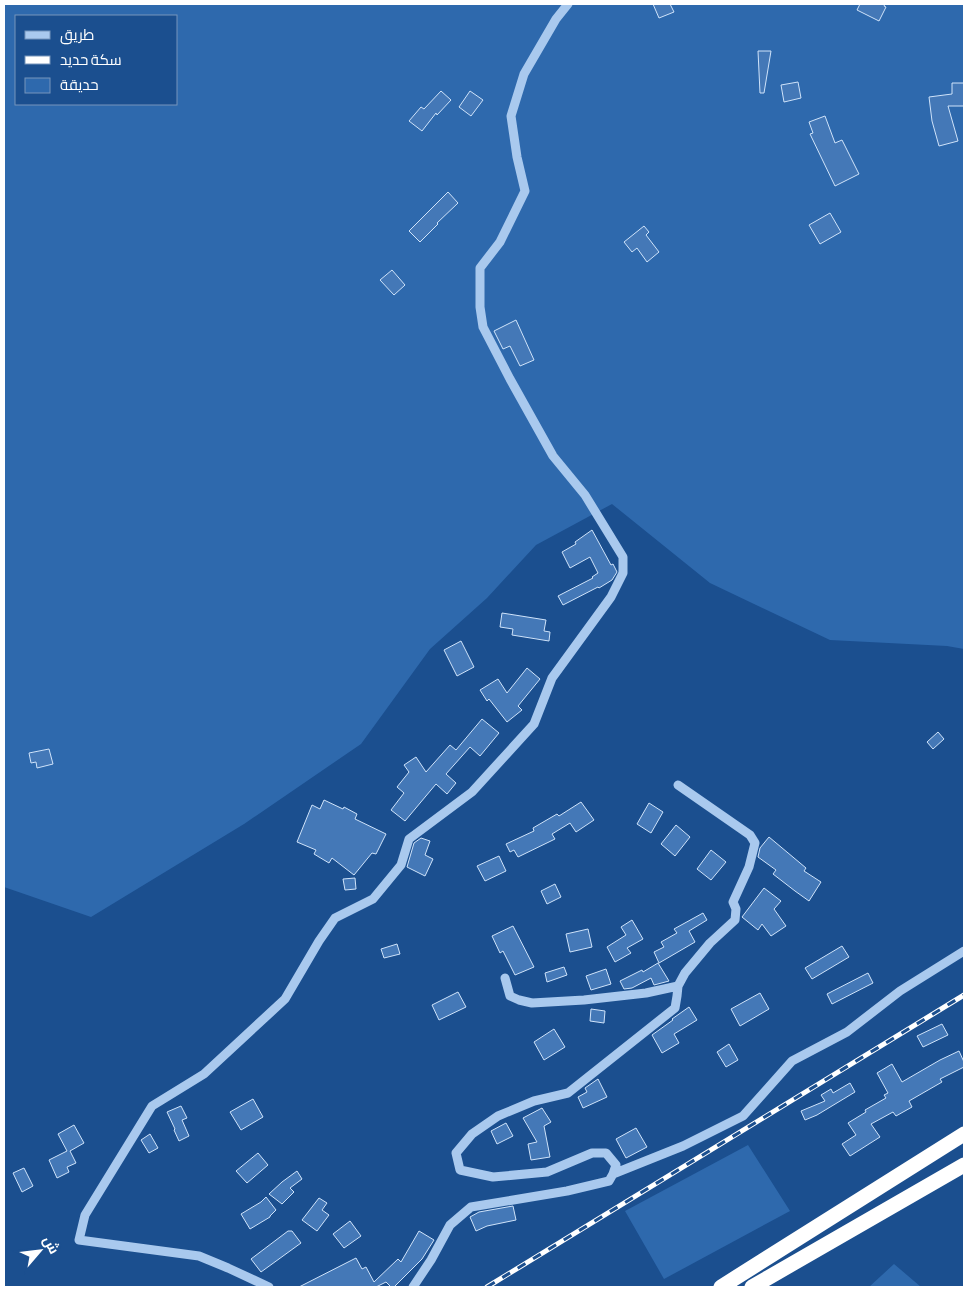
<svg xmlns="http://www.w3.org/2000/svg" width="968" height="1291" viewBox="0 0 968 1291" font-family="'Sofia Sans Condensed',Cairo,sans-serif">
	<rect width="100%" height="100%" fill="#1b4f8f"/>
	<path fill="#2e69ad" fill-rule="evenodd" d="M 4,4 L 964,4 L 964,649 L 947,646 L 830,640 L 710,583 L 612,504 L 536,545 L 487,598 L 430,649 L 361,744 L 244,824 L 91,917 L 4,887 ZM 16,16 L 176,16 L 176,104 L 16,104 Z
		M 748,1145 L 790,1211 L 664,1279 L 625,1211 Z
		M 894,1264 L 921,1287 L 869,1287 Z"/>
	<path fill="#4478b7" stroke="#cfe3fa" d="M 653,4 L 670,4 L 674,12 L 659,18 Z
		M 860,4 L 885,4 L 884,6 L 886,7 L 879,21 L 857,10 Z
		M 758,51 L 771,51 L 764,93 L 760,93 Z
		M 798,82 L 801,98 L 784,102 L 781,85 Z
		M 952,83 L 964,83 L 964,106 L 948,106 L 958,141 L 939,146 L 932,121 L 929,97 L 952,94 Z
		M 441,91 L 451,100 L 437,115 L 436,113 L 422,131 L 409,121 L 421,107 L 424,109 Z
		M 470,91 L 483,100 L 471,116 L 459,107 Z
		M 825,116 L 835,143 L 842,140 L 859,174 L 835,186 L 810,134 L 813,133 L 809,122 Z
		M 448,192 L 458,203 L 437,223 L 438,224 L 420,242 L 409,231 Z
		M 830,213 L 841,232 L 820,244 L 809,225 Z
		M 644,226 L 649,232 L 646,235 L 659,252 L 647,262 L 637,248 L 632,252 L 624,242 Z
		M 392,270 L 405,285 L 394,295 L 380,280 Z
		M 516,320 L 534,360 L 520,366 L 510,346 L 503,349 L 494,331 Z
		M 592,530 L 611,565 L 613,564 L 617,572 L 612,580 L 599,588 L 598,587 L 563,605 L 558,596 L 593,578 L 592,577 L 598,573 L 590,557 L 570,568 L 562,552 L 576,544 L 575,542 Z
		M 502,613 L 546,620 L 544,631 L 550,632 L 549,641 L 512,635 L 513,629 L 500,627 Z
		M 461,641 L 474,667 L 457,676 L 444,650 Z
		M 527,668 L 540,679 L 518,706 L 522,710 L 507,722 L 489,699 L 487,701 L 480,690 L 498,679 L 507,693 Z
		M 482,719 L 499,733 L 480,756 L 470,747 L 446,774 L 456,783 L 447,794 L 436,784 L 405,821 L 391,810 L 404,793 L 397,787 L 409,772 L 404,765 L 416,757 L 426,772 L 450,745 L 456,750 Z
		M 938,732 L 944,739 L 933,749 L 927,742 Z
		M 49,749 L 53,764 L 37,768 L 36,762 L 31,763 L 29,753 Z
		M 324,800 L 343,809 L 344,807 L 357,814 L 355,819 L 386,834 L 376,854 L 372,853 L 354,875 L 332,858 L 329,863 L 314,854 L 316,850 L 297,842 L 312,805 L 320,809 Z
		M 581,802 L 594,820 L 576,832 L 570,823 L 552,834 L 555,839 L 518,857 L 514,850 L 510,852 L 506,844 L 534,831 L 533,828 L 557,814 L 559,816 Z
		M 649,803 L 663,812 L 651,833 L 637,824 Z
		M 676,825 L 690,837 L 675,856 L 661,844 Z
		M 769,837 L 806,868 L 804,871 L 821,882 L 809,901 L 795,891 L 773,874 L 776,870 L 758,857 L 760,848 Z
		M 421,838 L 430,841 L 425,855 L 433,859 L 425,876 L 407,867 L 414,843 Z
		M 711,850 L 726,862 L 711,880 L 697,869 Z
		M 499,856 L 506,871 L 485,881 L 477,866 Z
		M 355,878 L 356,889 L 345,890 L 343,879 Z
		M 555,884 L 561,897 L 547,904 L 541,891 Z
		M 764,888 L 781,901 L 774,909 L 786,926 L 771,936 L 762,924 L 758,930 L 742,917 Z
		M 703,913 L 707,920 L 689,931 L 695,942 L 659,963 L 654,952 L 664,947 L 661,942 L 677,933 L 674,929 Z
		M 632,920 L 643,939 L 627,948 L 631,953 L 615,962 L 607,947 L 626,935 L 621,927 Z
		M 513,926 L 534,967 L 515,975 L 503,951 L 500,953 L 492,936 Z
		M 588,929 L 592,947 L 570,952 L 566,934 Z
		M 397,944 L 400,954 L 384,958 L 381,949 Z
		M 842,946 L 849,957 L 812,979 L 805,968 Z
		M 658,963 L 669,981 L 654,985 L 651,978 L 632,988 L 624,989 L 620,981 L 642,970 L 643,972 Z
		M 564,967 L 567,975 L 547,982 L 545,973 Z
		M 606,969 L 611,984 L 591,990 L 586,976 Z
		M 868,973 L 873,983 L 832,1004 L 827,994 Z
		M 458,992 L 466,1007 L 439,1020 L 432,1005 Z
		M 760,993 L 769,1009 L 740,1026 L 731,1009 Z
		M 689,1007 L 697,1020 L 674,1034 L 679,1043 L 662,1053 L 652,1035 L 673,1020 L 672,1019 Z
		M 591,1009 L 605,1011 L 604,1023 L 590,1021 Z
		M 942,1024 L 948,1035 L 923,1047 L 917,1036 Z
		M 554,1029 L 565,1047 L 544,1060 L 534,1042 Z
		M 729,1044 L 738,1060 L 726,1067 L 717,1052 Z
		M 959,1051 L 964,1062 L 964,1067 L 940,1079 L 942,1082 L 909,1101 L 912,1107 L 896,1116 L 893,1112 L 871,1124 L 880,1137 L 850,1156 L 842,1144 L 856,1135 L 848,1123 L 866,1112 L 865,1110 L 886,1098 L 884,1095 L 888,1093 L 877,1073 L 892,1064 L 902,1082 L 940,1060 Z
		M 598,1079 L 607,1097 L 583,1108 L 578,1097 L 587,1092 L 585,1088 Z
		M 850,1083 L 855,1092 L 817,1115 L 805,1120 L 801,1111 L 825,1101 L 821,1095 L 831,1089 L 833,1093 Z
		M 253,1099 L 263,1117 L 241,1130 L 230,1112 Z
		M 181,1106 L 187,1118 L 182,1120 L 189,1136 L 179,1141 L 174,1130 L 175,1129 L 167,1112 Z
		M 542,1108 L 551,1122 L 544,1126 L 550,1157 L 531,1160 L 528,1144 L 537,1142 L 523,1118 Z
		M 506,1123 L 513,1136 L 497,1144 L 491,1131 Z
		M 74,1125 L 84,1143 L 70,1151 L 76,1163 L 67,1167 L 69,1172 L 57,1178 L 49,1160 L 67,1151 L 58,1134 Z
		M 636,1128 L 647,1147 L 626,1158 L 616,1139 Z
		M 150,1134 L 158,1148 L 149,1153 L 141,1140 Z
		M 258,1153 L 268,1165 L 247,1183 L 236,1171 Z
		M 24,1168 L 33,1186 L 22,1192 L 13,1173 Z
		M 297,1171 L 302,1179 L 290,1188 L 294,1192 L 282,1204 L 269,1194 L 282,1182 Z
		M 266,1197 L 276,1210 L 270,1216 L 270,1217 L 250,1229 L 241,1214 L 261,1202 Z
		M 319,1198 L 327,1203 L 322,1210 L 329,1215 L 317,1231 L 302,1220 Z
		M 513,1206 L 516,1220 L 487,1226 L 476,1231 L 470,1217 L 479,1212 Z
		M 350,1221 L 361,1236 L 344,1248 L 333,1234 Z
		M 288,1231 L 292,1231 L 301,1243 L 261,1272 L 251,1259 Z
		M 419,1231 L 434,1240 L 422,1259 L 394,1287 L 391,1287 L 386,1282 L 376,1287 L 299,1287 L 356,1258 L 362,1269 L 366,1267 L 374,1282 L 398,1259 L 401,1262 Z"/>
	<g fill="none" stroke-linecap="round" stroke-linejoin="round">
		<path stroke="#a9c9ee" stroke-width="9" d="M 505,978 L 510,996 L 519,1000 L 532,1003 L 584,1000 L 646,993 L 678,986
			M 613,1174 L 683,1146 L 743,1116 L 792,1061 L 847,1032 L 900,991 L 964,951
			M 269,1287 L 228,1268 L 199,1256 L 79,1240 L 85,1215 L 152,1106 L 204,1074 L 285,999 L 319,941 L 335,918 L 373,899 L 401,865 L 409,839 L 472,792 L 534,724 L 552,678 L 611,597 L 623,573 L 623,557 L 585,495 L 553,456 L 510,379 L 483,327 L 480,307 L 480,268 L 500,242 L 525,191 L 517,157 L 511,116 L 524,74 L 556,19 L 568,4
			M 413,1287 L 431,1260 L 450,1225 L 471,1207 L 567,1191 L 609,1181 L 613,1174 L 616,1165 L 606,1153 L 592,1153 L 547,1172 L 493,1177 L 460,1170 L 456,1153 L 472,1134 L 498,1116 L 534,1101 L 568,1093 L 675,1008 L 677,996 L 678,986 L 685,973 L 710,943 L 735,920 L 736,909 L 733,902 L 749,867 L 755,843 L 750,835 L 678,785"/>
		<path stroke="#fff" stroke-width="15" d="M 721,1287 L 964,1134
			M 752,1287 L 964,1165"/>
		<g stroke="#fff" stroke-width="5">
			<path id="rail" d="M 487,1287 L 964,995"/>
		</g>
		<use href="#rail" stroke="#1b4f8f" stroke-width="3" stroke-dasharray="9" stroke-linecap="butt"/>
	</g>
	<rect width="968" height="1291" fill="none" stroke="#ffffff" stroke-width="10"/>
	<rect x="15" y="15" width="162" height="90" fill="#1b4f8f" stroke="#7695bc"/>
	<rect x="25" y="31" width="25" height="8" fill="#a9c9ee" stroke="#7695bc"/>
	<text x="60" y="40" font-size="15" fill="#ffffff">طريق</text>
	<rect x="25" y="56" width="25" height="8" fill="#ffffff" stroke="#7695bc"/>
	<text x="60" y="65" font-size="15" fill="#ffffff">سكة حديد</text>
	<rect x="25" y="78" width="25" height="15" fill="#2e69ad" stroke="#7695bc"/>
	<text x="60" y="90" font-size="15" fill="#ffffff">حديقة</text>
	<g transform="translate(40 1251) rotate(62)" stroke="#1b4f8f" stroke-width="4" paint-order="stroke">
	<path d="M0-4L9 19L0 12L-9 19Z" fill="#ffffff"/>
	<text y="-8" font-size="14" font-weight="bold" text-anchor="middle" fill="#ffffff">ش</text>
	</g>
</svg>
